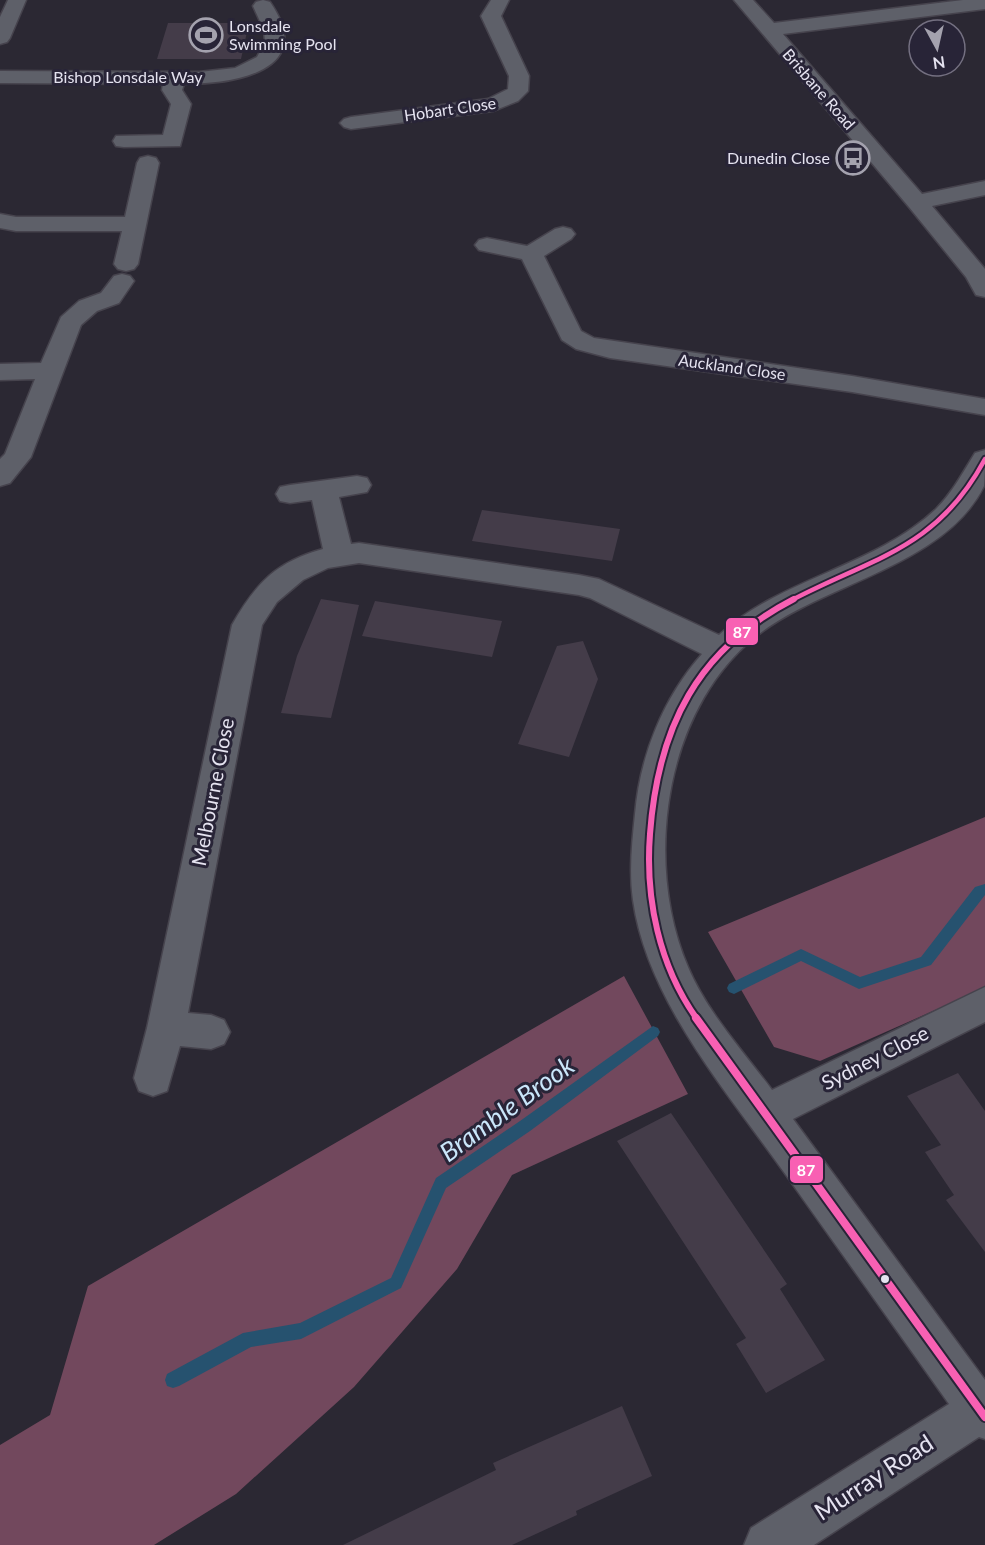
<svg xmlns="http://www.w3.org/2000/svg" width="985" height="1545" viewBox="0 0 985 1545" font-family="Lato,sans-serif">
	<rect width="100%" height="100%" fill="#2b2833"/>
	<path fill="#72485d" d="M 985,817 L 985,988 L 820,1061 L 774,1047 L 708,932 Z
		M 624,976 L 688,1094 L 512,1175 L 457,1269 L 354,1387 L 236,1494 L 154,1545 L 0,1545 L 0,1445 L 50,1415 L 88,1286 Z"/>
	<g fill="none" stroke-linecap="round" stroke-linejoin="round">
		<path fill="#26526f" fill-rule="evenodd" d="M 985,884 L 985,895 L 931,965 L 859,989 L 801,961 L 734,994 L 729,992 L 727,988 L 729,984 L 801,949 L 860,977 L 921,957 L 975,887 Z
			M 653,1026 L 658,1028 L 660,1032 L 658,1036 L 530,1131 L 446,1188 L 401,1288 L 301,1339 L 251,1347 L 179,1386 L 173,1388 L 167,1386 L 165,1380 L 167,1374 L 243,1333 L 300,1323 L 391,1278 L 436,1178 L 520,1121 Z"/>
	</g>
	<path fill="#443c49" d="M 168,23 L 249,23 L 241,59 L 157,59 Z
		M 482,510 L 620,529 L 612,561 L 472,541 Z
		M 321,599 L 359,605 L 331,718 L 281,713 L 297,656 Z
		M 375,601 L 502,621 L 492,657 L 362,636 Z
		M 583,641 L 598,679 L 569,757 L 518,744 L 557,646 Z
		M 958,1073 L 985,1111 L 985,1252 L 946,1200 L 954,1195 L 925,1152 L 941,1145 L 907,1096 Z
		M 671,1113 L 787,1284 L 780,1289 L 825,1360 L 766,1393 L 736,1344 L 746,1338 L 617,1141 Z
		M 622,1406 L 652,1476 L 576,1511 L 577,1515 L 512,1545 L 343,1545 L 496,1470 L 493,1463 Z"/>
	<g fill="none" stroke-linecap="round" stroke-linejoin="round">
		<g stroke="#46434d" stroke-width="3">
			<path id="minor" d="M 8,0 L 26,0 L 10,38 L 7,42 L 0,44 L 0,17 Z
				M 263,0 L 270,2 C 318,71 234,84 184,84 L 182,90 L 191,104 L 180,146 L 124,147 L 116,146 L 113,141 L 116,136 L 163,135 L 171,104 L 162,90 L 163,84 L 0,83 L 0,71 L 199,72 L 235,68 L 257,57 L 265,42 L 264,30 L 253,6 L 256,2 Z
				M 491,0 L 509,0 L 501,16 L 529,76 L 528,91 L 518,101 L 493,111 L 351,129 L 344,127 L 340,123 L 344,119 L 351,117 L 488,99 L 508,89 L 509,76 L 481,16 Z
				M 734,0 L 753,0 L 774,23 L 963,0 L 985,0 L 985,9 L 783,34 L 922,194 L 985,181 L 985,195 L 932,206 L 985,269 L 985,297 L 976,295 L 966,277 L 909,207 Z
				M 148,156 L 156,158 L 159,163 L 138,264 L 134,269 L 126,271 L 118,269 L 114,264 L 122,231 L 16,231 L 0,228 L 0,214 L 16,217 L 125,217 L 137,163 L 140,158 Z
				M 563,227 L 571,229 L 575,234 L 571,239 L 544,256 L 581,331 L 594,338 L 852,376 L 985,399 L 985,415 L 852,392 L 610,358 L 576,349 L 562,340 L 522,259 L 479,250 L 475,245 L 479,240 L 487,238 L 527,246 L 555,229 Z
				M 122,274 L 130,276 L 134,281 L 119,303 L 97,311 L 81,325 L 31,457 L 10,483 L 0,486 L 0,459 L 5,454 L 35,379 L 0,380 L 0,364 L 41,363 L 61,317 L 79,301 L 101,293 L 114,276 Z
				M 985,450 C 985,460 985,477 984,486 C 946,564 828,583 763,631 C 665,702 642,860 688,967 C 707,1012 743,1051 772,1090 L 985,987 L 985,1022 L 793,1119 L 985,1380 L 985,1439 L 979,1437 L 814,1545 L 744,1545 L 751,1528 L 949,1404 C 895,1328 840,1251 786,1175 C 728,1093 647,1001 633,900 C 629,871 632,843 635,814 C 640,756 663,698 702,654 L 590,598 L 579,595 L 359,563 L 328,568 L 303,580 L 277,602 L 262,625 L 188,1013 L 211,1015 L 224,1020 L 230,1032 L 224,1044 L 211,1049 L 180,1046 L 167,1091 L 153,1096 L 139,1091 L 134,1078 L 147,1028 L 232,625 C 256,583 276,562 323,549 L 312,500 L 290,503 L 280,501 L 276,494 L 280,487 L 290,485 L 357,476 L 367,478 L 371,485 L 367,492 L 339,497 L 351,544 L 359,543 L 579,575 L 599,579 L 719,635 C 782,577 873,568 936,509 C 953,492 963,472 975,453 Z"/>
		</g>
		<use href="#minor" fill="#5e6069" fill-rule="evenodd"/>
		<g stroke="#282437" stroke-width="8">
			<path id="bus-1-far2" d="M 792,600 C 874,557 937,549 985,459"/>
		</g>
		<g stroke="#282437" stroke-width="10">
			<path id="bus-1-far1" d="M 697,1019 C 659,966 645,898 650,834 C 658,727 697,649 794,599"/>
		</g>
		<g stroke="#282437" stroke-width="12">
			<path id="bus-1" d="M 696,1018 L 985,1417"/>
		</g>
		<use href="#bus-1-far2" stroke="#f860b3" stroke-width="4.5"/>
		<use href="#bus-1-far1" stroke="#f860b3" stroke-width="6"/>
		<use href="#bus-1" stroke="#f860b3" stroke-width="8"/>
	</g>
	<defs>
		<g id="stadium-ring" transform="scale(1.725)"><circle r="9.5" fill="#282437" stroke="#a4a2ae" stroke-width="1.5"/><path d="M0-5a6.5 5 0 1 0 0 10a6.5 5 0 1 0 0-10ZM-3.5-1.8h7v3.6h-7Z" fill="#a4a2ae"/></g>
		<g id="bus-ring" transform="scale(1.725)"><circle r="9.5" fill="#282437" stroke="#a4a2ae" stroke-width="1.5"/><path d="M-5-6H5V4H4V6H2V4H-2V6H-4V4H-5ZM-3.5-4V0h7V-4ZM-3.5 1.2v1.5H-2V1.2ZM2 1.2v1.5H3.5V1.2Z" fill="#a4a2ae"/></g>
	</defs>
	<g fill-rule="evenodd">
		<use href="#stadium-ring" x="206" y="35"/>
		<use href="#bus-ring" x="853" y="158"/>
	</g>
	<circle fill="#e5e3f0" stroke="#282437" stroke-width="2" cx="885" cy="1279" r="5"/>
	<g text-anchor="middle" stroke-width="6" stroke-linejoin="round" paint-order="stroke">
		<g font-size="16" fill="#e5e3f0" stroke="#282437" text-anchor="start">
			<text x="229" y="32">Lonsdale<tspan x="229" dy="18">Swimming Pool</tspan></text>
			<text x="830" y="164" text-anchor="end">Dunedin Close</text>
		</g>
		<g font-size="16" fill="#e5e3f0" stroke="#282437">
			<text x="128" y="83">Bishop Lonsdale Way</text>
			<text transform="translate(819 89) rotate(49)" y="6">Brisbane Road</text>
			<text transform="translate(450 109) rotate(-8)" y="6">Hobart Close</text>
			<text transform="translate(732 367) rotate(8)" y="6">Auckland Close</text>
		</g>
		<g font-size="20" fill="#e5e3f0" stroke="#282437">
			<text transform="translate(213 792) rotate(-79)" y="7">Melbourne Close</text>
			<text transform="translate(875 1058) rotate(-27)" y="7">Sydney Close</text>
		</g>
		<g font-size="24" fill="#e5e3f0" stroke="#282437">
			<text transform="translate(874 1478) rotate(-33)" y="8">Murray Road</text>
		</g>
		<g font-size="26" font-style="italic" fill="#cae6fa" stroke="#282437">
			<text transform="translate(507 1109) rotate(-36)" y="9">Bramble Brook</text>
		</g>
	</g>
	<g stroke="#282437" stroke-width="2">
		<rect x="725" y="617" width="34" height="29" rx="6" fill="#f860b3"/>
		<rect x="789" y="1155" width="35" height="29" rx="6" fill="#f860b3"/>
	</g>
	<g font-size="16" text-anchor="middle" font-weight="bold" fill="#fff">
		<text x="742" y="638">87</text>
		<text x="806" y="1176">87</text>
	</g>
	<g transform="translate(937 48) rotate(172)"><circle r="28" fill="#282437" stroke="#747081" stroke-width="1.5"/>
	<path d="M0-4.5L10 22L0 15L-10 22Z" fill="#a4a2ae"/>
	<text y="-9" font-size="16" font-weight="bold" text-anchor="middle" fill="#e5e3f0">N</text>
	</g>
</svg>
